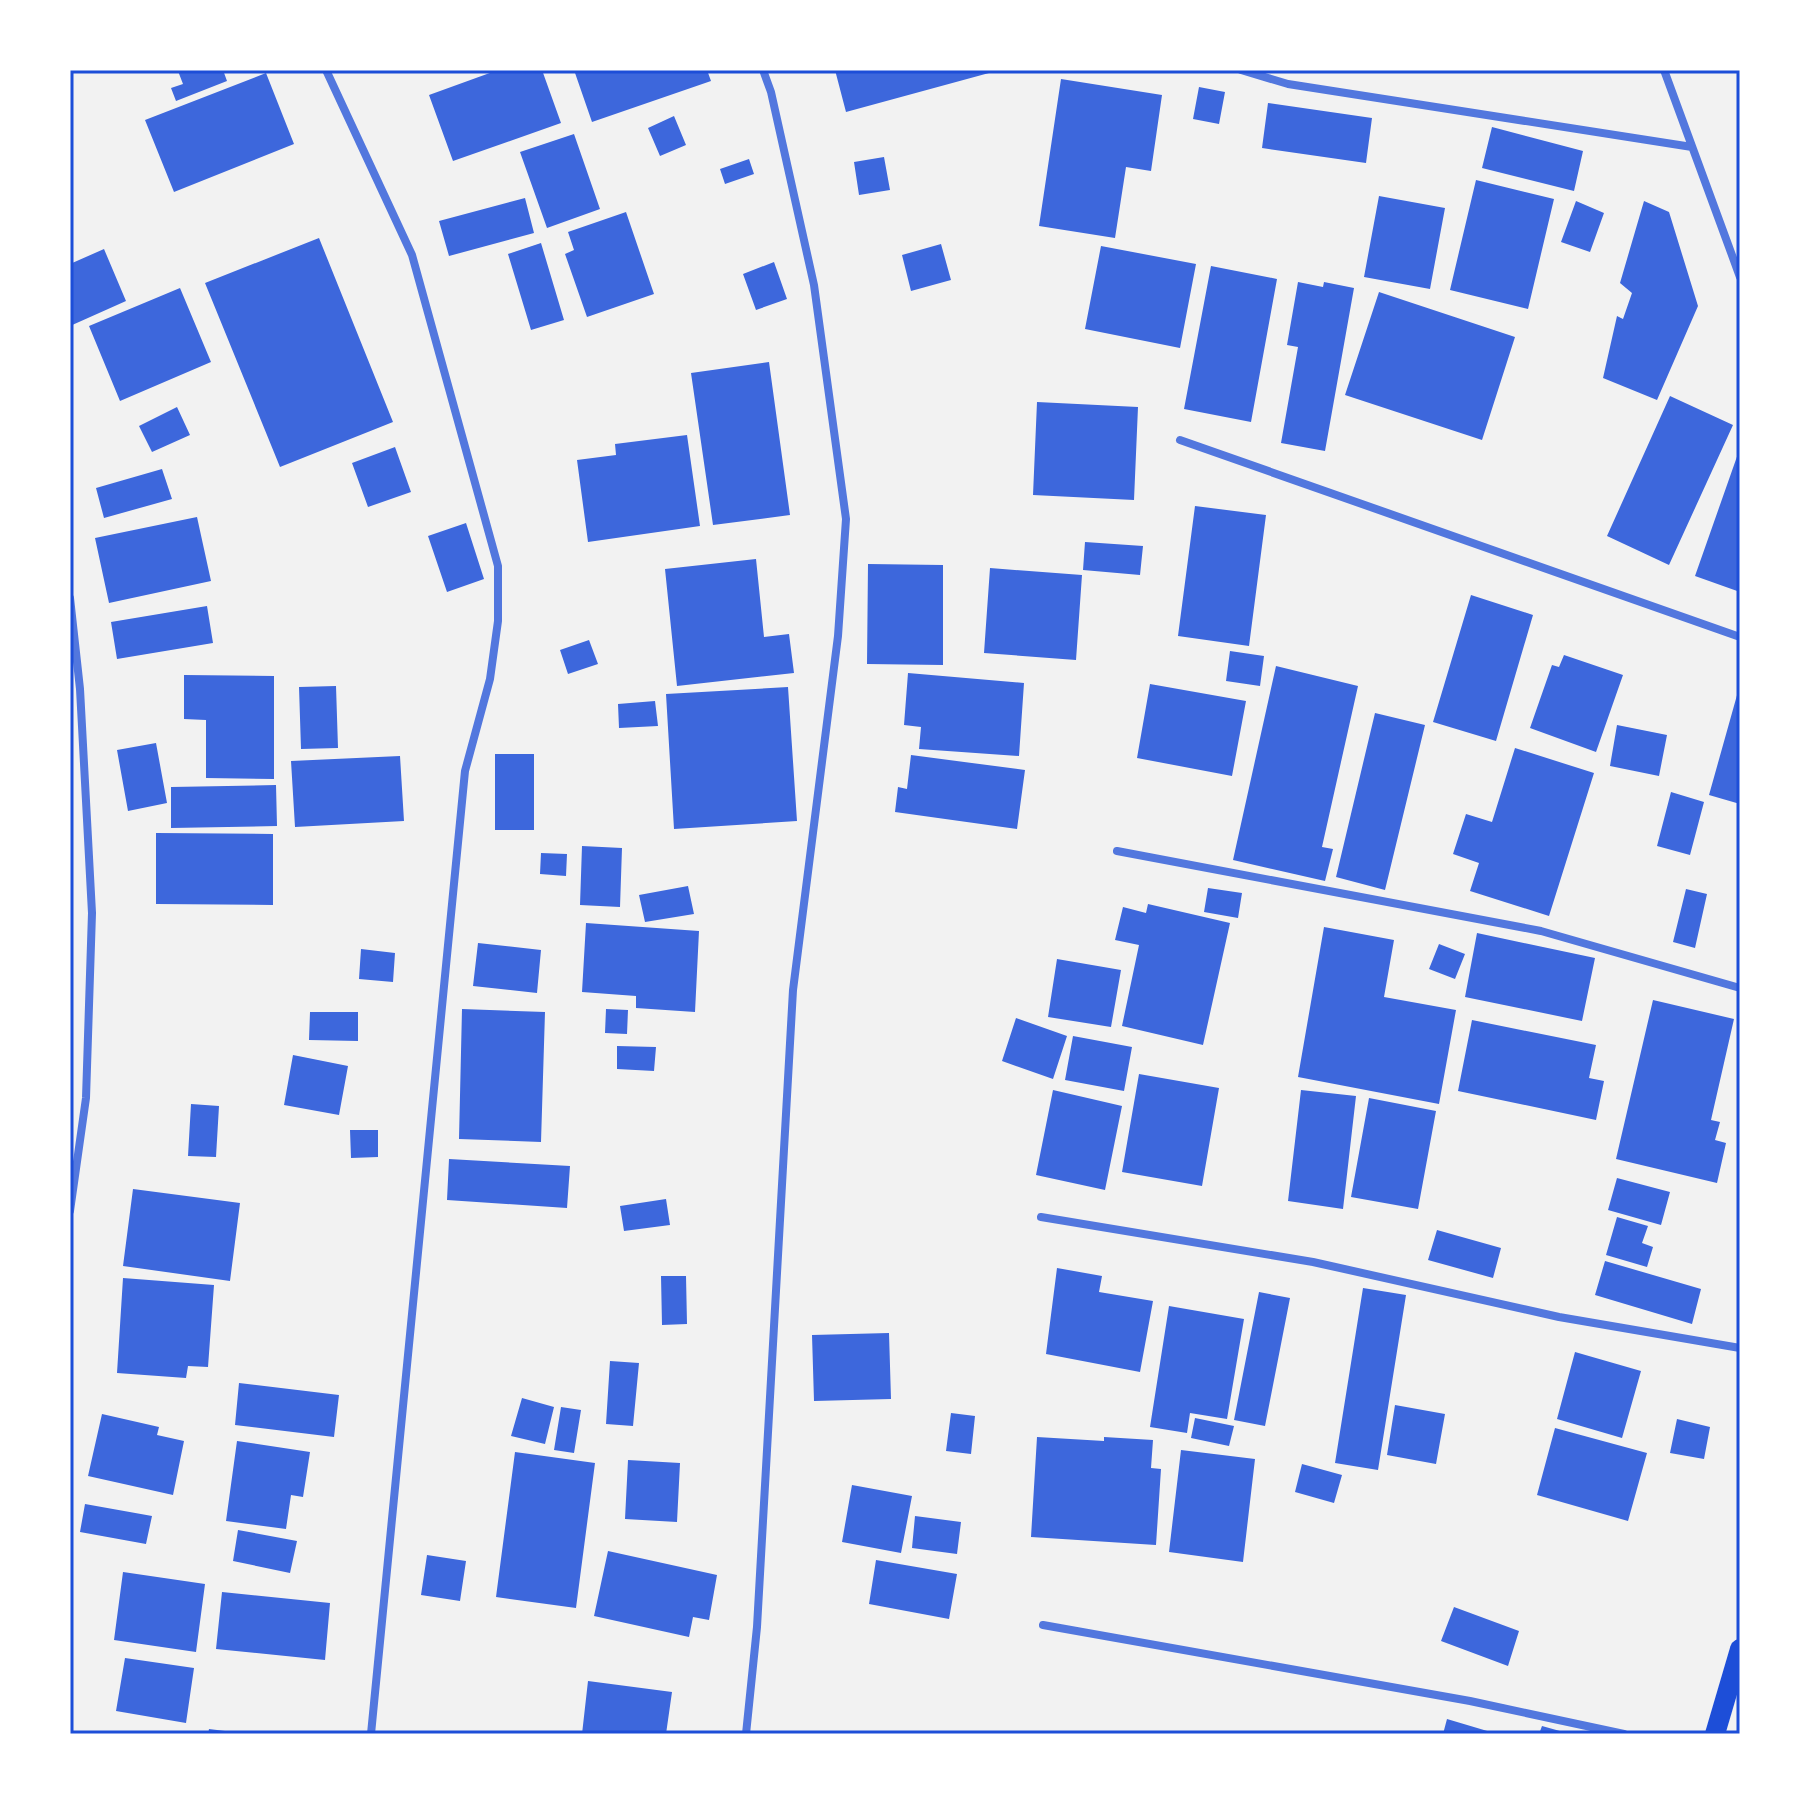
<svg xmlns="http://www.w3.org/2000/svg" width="1810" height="1804" viewBox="0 0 1810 1804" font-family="'IBM Plex Sans',sans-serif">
	<rect width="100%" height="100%" fill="#f2f2f2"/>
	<path fill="#3d67dc" d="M 180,70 L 223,70 L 227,81 L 176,101 L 171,88 L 183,84 L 178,71 Z
		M 498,70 L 542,70 L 561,123 L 453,161 L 429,95 Z
		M 574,70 L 707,70 L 711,81 L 592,122 Z
		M 835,70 L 988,70 L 989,73 L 846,112 Z
		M 266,73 L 294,144 L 174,192 L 145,120 Z
		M 1061,79 L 1162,95 L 1151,171 L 1126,167 L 1115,238 L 1039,226 Z
		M 1199,87 L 1225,92 L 1219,124 L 1193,119 Z
		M 1268,103 L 1372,118 L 1366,163 L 1262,148 Z
		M 674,116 L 686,145 L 660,156 L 648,128 Z
		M 1492,127 L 1583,151 L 1574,191 L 1482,168 Z
		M 574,134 L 600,209 L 547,228 L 520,152 Z
		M 884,157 L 890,190 L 859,195 L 854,162 Z
		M 749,159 L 754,174 L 725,184 L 720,169 Z
		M 1476,180 L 1554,199 L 1528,309 L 1450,290 Z
		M 1379,196 L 1445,208 L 1430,289 L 1364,277 Z
		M 525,198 L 534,233 L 449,256 L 439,221 Z
		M 1576,201 L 1604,213 L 1590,252 L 1561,242 Z
		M 1644,201 L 1669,212 L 1698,306 L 1657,400 L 1603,378 L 1617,316 L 1623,319 L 1632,293 L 1620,283 Z
		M 626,212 L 654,294 L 587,317 L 565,254 L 574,250 L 568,232 Z
		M 319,238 L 393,422 L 280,467 L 205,283 Z
		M 541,243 L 564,320 L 531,330 L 508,254 Z
		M 941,244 L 951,280 L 911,291 L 902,255 Z
		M 1101,246 L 1196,264 L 1180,348 L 1085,329 Z
		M 104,249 L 126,301 L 70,326 L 70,264 Z
		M 774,262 L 787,299 L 756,310 L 743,274 Z
		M 1211,266 L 1277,279 L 1251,422 L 1184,409 Z
		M 1298,282 L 1323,287 L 1324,282 L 1354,288 L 1325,451 L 1281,443 L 1298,347 L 1287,345 Z
		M 180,288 L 211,362 L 120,401 L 89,326 Z
		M 1379,292 L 1515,337 L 1482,440 L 1345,395 Z
		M 769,362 L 790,515 L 713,525 L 691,373 Z
		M 1670,396 L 1733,425 L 1669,565 L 1607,536 Z
		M 1037,402 L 1138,407 L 1134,500 L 1033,495 Z
		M 177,407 L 190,435 L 152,452 L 139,426 Z
		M 687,435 L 700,526 L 588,542 L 577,460 L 616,455 L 615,444 Z
		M 395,447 L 411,492 L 368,507 L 352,463 Z
		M 1740,448 L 1740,592 L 1695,576 Z
		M 162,469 L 172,499 L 104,518 L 96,488 Z
		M 1195,506 L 1266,515 L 1249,646 L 1178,636 Z
		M 197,517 L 211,581 L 109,603 L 95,538 Z
		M 466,523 L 484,579 L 447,592 L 428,536 Z
		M 1085,542 L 1143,546 L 1140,575 L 1083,570 Z
		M 756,559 L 764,637 L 789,634 L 794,673 L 677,686 L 665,569 Z
		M 868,564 L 943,565 L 943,665 L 867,664 Z
		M 990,568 L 1082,575 L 1076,660 L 984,653 Z
		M 1471,595 L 1533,615 L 1496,741 L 1433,722 Z
		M 207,606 L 213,643 L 117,659 L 111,622 Z
		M 589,640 L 598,664 L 568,674 L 560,650 Z
		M 1230,651 L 1264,656 L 1260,686 L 1226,681 Z
		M 1564,655 L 1623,675 L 1596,752 L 1530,728 L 1552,665 L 1559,667 Z
		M 1276,666 L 1358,686 L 1322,847 L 1333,849 L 1325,881 L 1233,860 Z
		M 908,673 L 1024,683 L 1019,756 L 919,749 L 921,727 L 904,725 Z
		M 184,675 L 274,676 L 274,779 L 206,778 L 206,720 L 184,719 Z
		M 1150,684 L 1246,701 L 1232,776 L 1137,758 Z
		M 336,686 L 338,748 L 301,749 L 299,687 Z
		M 788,687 L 797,821 L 674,829 L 666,694 Z
		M 1739,688 L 1740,688 L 1740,804 L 1709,795 Z
		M 655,701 L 658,726 L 619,728 L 618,704 Z
		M 1375,713 L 1425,725 L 1385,890 L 1336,877 Z
		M 1617,725 L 1667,735 L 1659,776 L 1610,766 Z
		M 156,743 L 167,803 L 128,811 L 117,750 Z
		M 1515,748 L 1594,773 L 1549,916 L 1470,891 L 1479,863 L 1453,854 L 1466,814 L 1492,822 Z
		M 495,754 L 534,754 L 534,830 L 495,830 Z
		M 911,755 L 1025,770 L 1017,829 L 895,812 L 898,787 L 907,789 Z
		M 400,756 L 404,821 L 295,827 L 291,761 Z
		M 276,785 L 277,826 L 171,828 L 171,787 Z
		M 1671,792 L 1704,802 L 1690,855 L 1657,846 Z
		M 156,833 L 273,834 L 273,905 L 156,904 Z
		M 582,846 L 622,848 L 620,907 L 580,905 Z
		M 541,853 L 567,854 L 566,876 L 540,874 Z
		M 688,886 L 694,914 L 645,922 L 639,895 Z
		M 1208,888 L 1242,893 L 1238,918 L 1204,912 Z
		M 1686,889 L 1707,894 L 1695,948 L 1673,942 Z
		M 1148,904 L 1230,923 L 1203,1045 L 1122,1026 L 1139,945 L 1115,940 L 1123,907 L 1146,913 Z
		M 586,923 L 699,931 L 695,1012 L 636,1008 L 636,996 L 582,992 Z
		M 1324,927 L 1394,940 L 1384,997 L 1456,1010 L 1439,1104 L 1298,1077 Z
		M 1477,933 L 1595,958 L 1582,1021 L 1465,997 Z
		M 478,943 L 541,950 L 537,993 L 473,986 Z
		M 1439,944 L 1465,954 L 1455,979 L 1429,969 Z
		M 361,949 L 395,953 L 393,982 L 359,979 Z
		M 1057,959 L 1121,970 L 1111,1027 L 1048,1017 Z
		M 1653,1000 L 1734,1019 L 1711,1120 L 1720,1122 L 1715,1140 L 1726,1143 L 1717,1183 L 1616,1159 Z
		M 462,1009 L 545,1012 L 541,1142 L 459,1139 Z
		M 606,1009 L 628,1010 L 627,1034 L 605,1033 Z
		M 310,1012 L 358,1012 L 358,1041 L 309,1040 Z
		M 1016,1018 L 1067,1036 L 1053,1079 L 1002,1061 Z
		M 1472,1020 L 1596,1045 L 1589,1078 L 1604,1081 L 1596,1120 L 1458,1091 Z
		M 1073,1036 L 1132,1047 L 1124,1091 L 1065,1080 Z
		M 617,1046 L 656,1047 L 654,1071 L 617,1069 Z
		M 293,1055 L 348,1066 L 339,1115 L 284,1105 Z
		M 1139,1074 L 1219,1088 L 1202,1186 L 1122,1172 Z
		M 1053,1090 L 1122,1106 L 1105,1190 L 1036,1175 Z
		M 1301,1090 L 1356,1096 L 1343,1209 L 1288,1201 Z
		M 1369,1098 L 1436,1111 L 1418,1209 L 1351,1197 Z
		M 191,1104 L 219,1106 L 216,1157 L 188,1156 Z
		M 350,1130 L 378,1130 L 378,1157 L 351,1158 Z
		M 449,1159 L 570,1166 L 567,1208 L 447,1200 Z
		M 1617,1178 L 1670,1192 L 1661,1225 L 1608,1210 Z
		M 133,1189 L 240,1203 L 230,1281 L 123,1266 Z
		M 666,1199 L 670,1225 L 624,1231 L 620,1206 Z
		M 1617,1217 L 1648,1226 L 1642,1243 L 1653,1247 L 1647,1267 L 1606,1255 Z
		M 1437,1230 L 1501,1248 L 1493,1278 L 1428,1260 Z
		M 1605,1261 L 1701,1289 L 1692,1324 L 1595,1295 Z
		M 1057,1268 L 1102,1276 L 1099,1292 L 1153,1301 L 1140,1372 L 1046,1354 Z
		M 661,1276 L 686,1276 L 687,1324 L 662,1325 Z
		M 123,1278 L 214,1285 L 208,1367 L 188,1366 L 186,1378 L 117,1373 Z
		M 1363,1288 L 1406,1295 L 1378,1470 L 1335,1463 Z
		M 1259,1292 L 1290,1298 L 1265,1426 L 1234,1420 Z
		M 1169,1306 L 1244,1319 L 1227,1419 L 1190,1413 L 1187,1433 L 1150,1427 Z
		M 889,1333 L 891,1399 L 814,1401 L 812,1335 Z
		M 1575,1352 L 1641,1371 L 1622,1438 L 1557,1419 Z
		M 610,1361 L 639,1363 L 633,1426 L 606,1424 Z
		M 239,1383 L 339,1395 L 334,1437 L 235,1425 Z
		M 522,1398 L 554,1407 L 545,1444 L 511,1436 Z
		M 1395,1405 L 1445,1414 L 1436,1464 L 1387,1455 Z
		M 561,1407 L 581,1410 L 574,1453 L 554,1450 Z
		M 951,1413 L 975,1416 L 971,1454 L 946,1451 Z
		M 102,1414 L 159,1427 L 157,1435 L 184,1441 L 173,1495 L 88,1476 Z
		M 1195,1418 L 1234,1426 L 1229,1446 L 1191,1438 Z
		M 1677,1419 L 1710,1427 L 1704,1459 L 1670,1453 Z
		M 1555,1428 L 1647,1453 L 1628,1521 L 1537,1495 Z
		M 1037,1437 L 1104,1441 L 1104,1437 L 1153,1440 L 1151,1468 L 1161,1469 L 1156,1545 L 1031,1537 Z
		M 237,1441 L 310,1452 L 303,1497 L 291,1495 L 286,1529 L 226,1521 Z
		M 1181,1450 L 1255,1459 L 1243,1562 L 1169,1552 Z
		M 515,1452 L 595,1463 L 576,1608 L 496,1597 Z
		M 628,1460 L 680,1463 L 677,1522 L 625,1519 Z
		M 1302,1464 L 1342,1475 L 1334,1503 L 1295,1492 Z
		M 852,1485 L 912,1496 L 901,1553 L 842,1542 Z
		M 85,1504 L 152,1516 L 146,1544 L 80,1532 Z
		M 915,1516 L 961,1522 L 957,1554 L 912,1548 Z
		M 238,1530 L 297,1541 L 290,1573 L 233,1561 Z
		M 608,1551 L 717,1575 L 709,1620 L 693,1617 L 689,1637 L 594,1616 Z
		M 427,1555 L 466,1561 L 460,1601 L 421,1595 Z
		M 876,1560 L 957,1574 L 949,1619 L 869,1604 Z
		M 123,1572 L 205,1584 L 196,1652 L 114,1640 Z
		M 222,1592 L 330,1603 L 325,1660 L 216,1649 Z
		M 1454,1607 L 1519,1631 L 1508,1666 L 1441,1641 Z
		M 125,1658 L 194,1668 L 186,1723 L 116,1711 Z
		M 588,1681 L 672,1692 L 666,1734 L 582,1734 Z
		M 1447,1719 L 1494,1733 L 1493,1734 L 1443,1734 Z
		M 1542,1726 L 1567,1733 L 1566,1734 L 1539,1734 Z
		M 209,1729 L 233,1732 L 233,1734 L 208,1734 Z"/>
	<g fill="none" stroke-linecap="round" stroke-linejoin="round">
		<path stroke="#5277de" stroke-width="8" d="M 326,70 L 412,255 L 498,566 L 498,621 L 490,679 L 465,771 L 371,1734
			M 1241,70 L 1288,84 L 1692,147
			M 1664,70 L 1740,277
			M 1180,440 L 1740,637
			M 70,598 L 80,689 L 92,913 L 86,1098 L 70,1211
			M 1117,851 L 1541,931 L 1740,988
			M 1041,1217 L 1313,1262 L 1559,1317 L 1740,1348
			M 1043,1625 L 1470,1701 L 1624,1734
			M 746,1734 L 757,1627 L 793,990 L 838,636 L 846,519 L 814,285 L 771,92 L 763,70"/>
		<path stroke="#1d4ed8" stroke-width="20" d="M 1715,1734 L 1740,1649"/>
	</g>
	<rect width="1810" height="1804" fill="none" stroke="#ffffff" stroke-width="144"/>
	<rect x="72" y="72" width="1666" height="1660" fill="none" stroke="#1d4ed8" stroke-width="3"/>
</svg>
